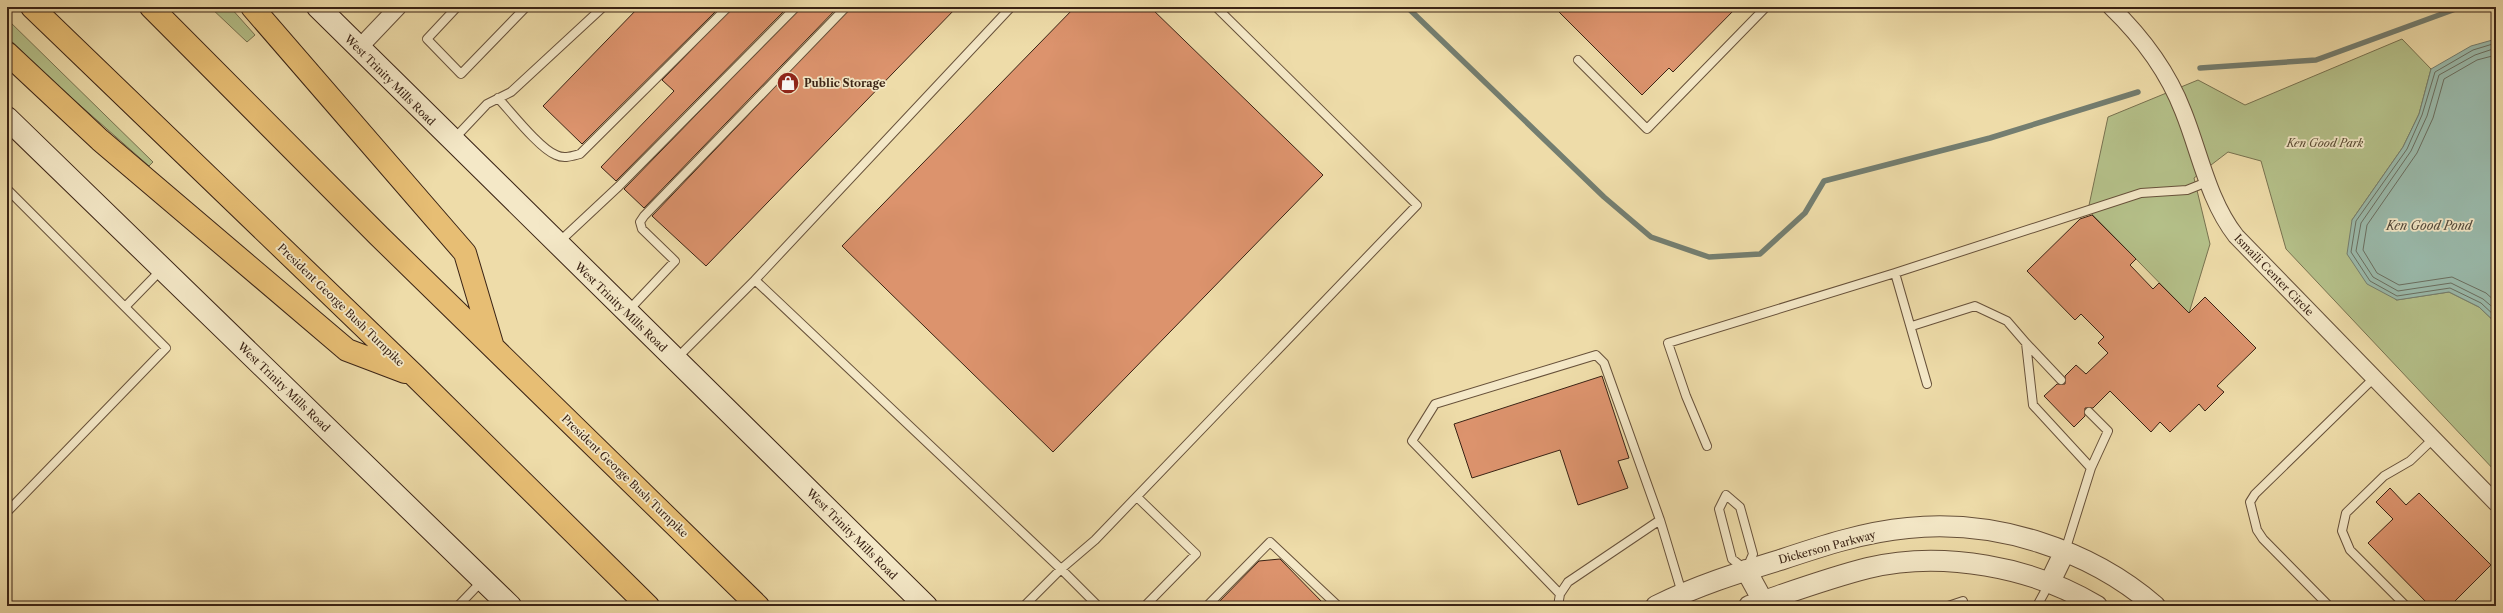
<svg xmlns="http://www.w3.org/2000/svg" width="2503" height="613" viewBox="0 0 2503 613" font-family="'Libre Caslon Text',serif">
	<rect width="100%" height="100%" fill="#eedca9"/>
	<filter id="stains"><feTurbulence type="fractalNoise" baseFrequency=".005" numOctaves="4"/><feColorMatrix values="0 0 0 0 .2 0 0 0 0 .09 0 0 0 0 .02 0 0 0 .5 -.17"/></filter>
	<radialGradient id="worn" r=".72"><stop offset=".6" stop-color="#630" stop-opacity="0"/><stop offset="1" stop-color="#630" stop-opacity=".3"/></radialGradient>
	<path fill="#b5c18a" stroke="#787250" d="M 210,7 L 230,7 L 255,35 L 247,42 Z
		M 7,19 L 153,162 L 149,166 L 57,85 L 7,37 Z
		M 2402,39 L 2431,69 L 2419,114 L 2403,147 L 2352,220 L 2396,300 L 2449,292 L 2479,307 L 2496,323 L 2496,472 L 2286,249 L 2261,161 L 2228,152 L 2194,178 L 2210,244 L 2189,313 L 2088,210 L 2108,117 L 2198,80 L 2245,105 Z"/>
	<path fill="#9abbad" stroke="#747e70" d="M 2496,39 L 2496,323 L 2479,307 L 2449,292 L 2397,300 L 2367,284 L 2347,254 L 2352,220 L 2403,147 L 2419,114 L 2431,69 L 2471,46 Z"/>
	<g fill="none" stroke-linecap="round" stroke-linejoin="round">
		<path stroke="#6a6f61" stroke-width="1" d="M 2496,43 L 2473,50 L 2435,72 L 2422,115 L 2407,149 L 2356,221 L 2351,252 L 2370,281 L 2397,296 L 2450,288 L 2481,303 L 2496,317
			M 2496,48 L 2475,55 L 2439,75 L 2427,116 L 2411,151 L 2361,223 L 2356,251 L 2373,277 L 2398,291 L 2451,283 L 2483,299 L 2496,310
			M 2496,55 L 2477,60 L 2444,79 L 2433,118 L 2417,153 L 2367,225 L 2363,250 L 2377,273 L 2399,285 L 2452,277 L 2486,293 L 2496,302"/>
		<path stroke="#747e70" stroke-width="5.5" d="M 1407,7 L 1604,197 L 1651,237 L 1709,257 L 1760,254 L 1805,213 L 1824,181 L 1990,138 L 2138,92
			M 2200,68 L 2316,60 L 2461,7"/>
	</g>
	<path fill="#dc936d" stroke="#3a2315" d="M 639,7 L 720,7 L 582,144 L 543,106 Z
		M 733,7 L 788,7 L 616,181 L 601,167 L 674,91 L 662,80 Z
		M 801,7 L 838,7 L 644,208 L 624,189 Z
		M 851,7 L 957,7 L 706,266 L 652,216 Z
		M 1075,7 L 1150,7 L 1323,175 L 1053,452 L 842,246 Z
		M 1554,7 L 1737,7 L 1673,72 L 1669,68 L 1642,95 Z
		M 2092,215 L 2136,259 L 2130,265 L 2153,289 L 2159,283 L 2189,313 L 2205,297 L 2256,348 L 2217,386 L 2224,392 L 2205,411 L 2199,404 L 2170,432 L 2160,422 L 2151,432 L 2110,391 L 2093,408 L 2085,408 L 2085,416 L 2074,427 L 2044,396 L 2057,384 L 2065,384 L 2065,376 L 2076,365 L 2086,374 L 2108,353 L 2098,343 L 2104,337 L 2081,314 L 2075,320 L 2027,271 L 2080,219 Z
		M 1602,376 L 1629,458 L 1618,461 L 1628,488 L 1578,505 L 1560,450 L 1472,478 L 1454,424 Z
		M 2390,488 L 2406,505 L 2419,493 L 2491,565 L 2450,606 L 2430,606 L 2368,543 L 2393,519 L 2376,502 Z
		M 1280,559 L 1326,606 L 1215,606 L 1259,561 Z"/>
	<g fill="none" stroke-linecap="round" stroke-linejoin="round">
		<g stroke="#67513a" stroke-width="10">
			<path id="service" d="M 457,7 L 427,39 L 461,74 L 526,7
				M 1578,60 L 1647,129 L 1766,7
				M 498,98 C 511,112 540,149 556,155 C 564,159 572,156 580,154 L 728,7
				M 453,140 L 487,104 L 511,92 L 603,7
				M 7,189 L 125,307
				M 558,243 L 619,186 L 796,7
				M 1895,273 L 2141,193 L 2187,190 L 2207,182
				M 755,280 L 1011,7
				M 627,312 L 675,261 L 642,229 L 640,222 L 644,216 L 846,7
				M 1912,326 L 1975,306 L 2007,321 L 2026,343 L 2033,405 L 2091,468 L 2065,551
				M 2026,343 L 2061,380
				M 677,358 L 755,280 L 1061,569 L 1024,606
				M 2089,412 L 2108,431 L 2091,468
				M 1707,446 L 1686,396 L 1668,343 L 1895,273 L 1927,384
				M 1726,495 L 1740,507 L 1753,554 L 1746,570 L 1732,559 L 1719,509 Z
				M 1137,497 L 1196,554 L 1145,606
				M 7,512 L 166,348 L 125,307 L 162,269
				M 1560,594 L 1412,441 L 1435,404 L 1596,355 L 1604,363 L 1660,520 L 1682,593
				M 458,606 L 483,580
				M 1098,606 L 1061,569 L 1095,540 L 1417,205 L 1216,7
				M 1207,606 L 1270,542 L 1338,606
				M 1558,606 L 1560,594 L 1568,582 L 1660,520
				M 1948,606 L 1963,601
				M 2037,606 L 2049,584
				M 2329,606 L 2263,539 L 2257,530 L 2250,502 L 2255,494 L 2374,378
				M 2406,606 L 2350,550 L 2342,531 L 2346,513 L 2384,476 L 2410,461 L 2433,439"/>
		</g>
		<g stroke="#67513a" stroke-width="18">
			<path id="minor" d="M 2111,7 C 2141,36 2168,72 2183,111 C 2200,153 2208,200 2236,236 L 2496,503
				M 358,49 L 398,7"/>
		</g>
		<g stroke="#67513a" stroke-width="22">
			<path id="tertiary" d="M 1746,570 L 1763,601
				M 2050,582 L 2065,551
				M 1656,606 C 1696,586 1737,573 1780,560 C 1822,546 1864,532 1908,528 C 1995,519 2089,549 2155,606
				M 1749,606 C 1788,593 1828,578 1868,568 C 1942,550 2033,567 2097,606"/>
		</g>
		<g stroke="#3a2315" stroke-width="24">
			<path id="secondary" d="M 318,7 L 926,606
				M 7,118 L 510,606"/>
		</g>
		<g stroke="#3a2315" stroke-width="24">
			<path id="motorway" d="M 32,7 L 414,375 L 648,606
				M 151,7 L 379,236 L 758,606
				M 252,7 L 465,253 L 492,344
				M 7,53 L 100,140 L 347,350 L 405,372"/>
		</g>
		<use href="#service" stroke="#f4e8c7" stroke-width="8"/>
		<use href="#minor" stroke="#f4e8c7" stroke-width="16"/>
		<use href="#tertiary" stroke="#f4e8c7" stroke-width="20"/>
		<use href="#secondary" stroke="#f4e8c7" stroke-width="22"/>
		<use href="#motorway" stroke="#e7be74" stroke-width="22"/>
	</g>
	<defs>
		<g id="shop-disc" transform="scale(1.15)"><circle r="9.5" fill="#8f2418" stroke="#f4e8c7"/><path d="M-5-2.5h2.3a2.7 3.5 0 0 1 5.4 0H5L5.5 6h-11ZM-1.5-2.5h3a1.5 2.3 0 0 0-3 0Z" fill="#fff"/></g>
	</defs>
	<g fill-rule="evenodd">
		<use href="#shop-disc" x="788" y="83"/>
	</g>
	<g text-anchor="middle" stroke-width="3.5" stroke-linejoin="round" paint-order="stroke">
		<g font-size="11" fill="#3a2315" stroke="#f4e8c7">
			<text transform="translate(390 80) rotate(45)" y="4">West Trinity Mills Road</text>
			<text transform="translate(2274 275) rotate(46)" y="4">Ismaili Center Circle</text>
			<text transform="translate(341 305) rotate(44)" y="4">President George Bush Turnpike</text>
			<text transform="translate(621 307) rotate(44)" y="4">West Trinity Mills Road</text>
			<text transform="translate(284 387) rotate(44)" y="4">West Trinity Mills Road</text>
			<text transform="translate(625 476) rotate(44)" y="4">President George Bush Turnpike</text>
			<text transform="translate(852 534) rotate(45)" y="4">West Trinity Mills Road</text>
			<text transform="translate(1827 547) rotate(-15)" y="4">Dickerson Parkway</text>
		</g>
		<g font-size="11" font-weight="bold" fill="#3a2315" stroke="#f4e8c7" text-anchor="start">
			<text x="804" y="87">Public Storage</text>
		</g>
		<g font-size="11" font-style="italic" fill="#594a32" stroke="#f4e8c7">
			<text x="2325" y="147">Ken Good Park</text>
		</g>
		<g font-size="12" font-style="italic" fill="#52493b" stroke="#f4e8c7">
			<text x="2429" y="230">Ken Good Pond</text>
		</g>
	</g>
	<rect width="2503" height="613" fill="none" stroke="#eedca9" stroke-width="24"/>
	<rect x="8" y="8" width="2487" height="597" fill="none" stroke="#3a2315" stroke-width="2"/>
	<rect x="12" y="12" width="2479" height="589" fill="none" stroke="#3a2315"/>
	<rect width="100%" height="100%" filter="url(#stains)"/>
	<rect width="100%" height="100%" fill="url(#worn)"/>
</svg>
